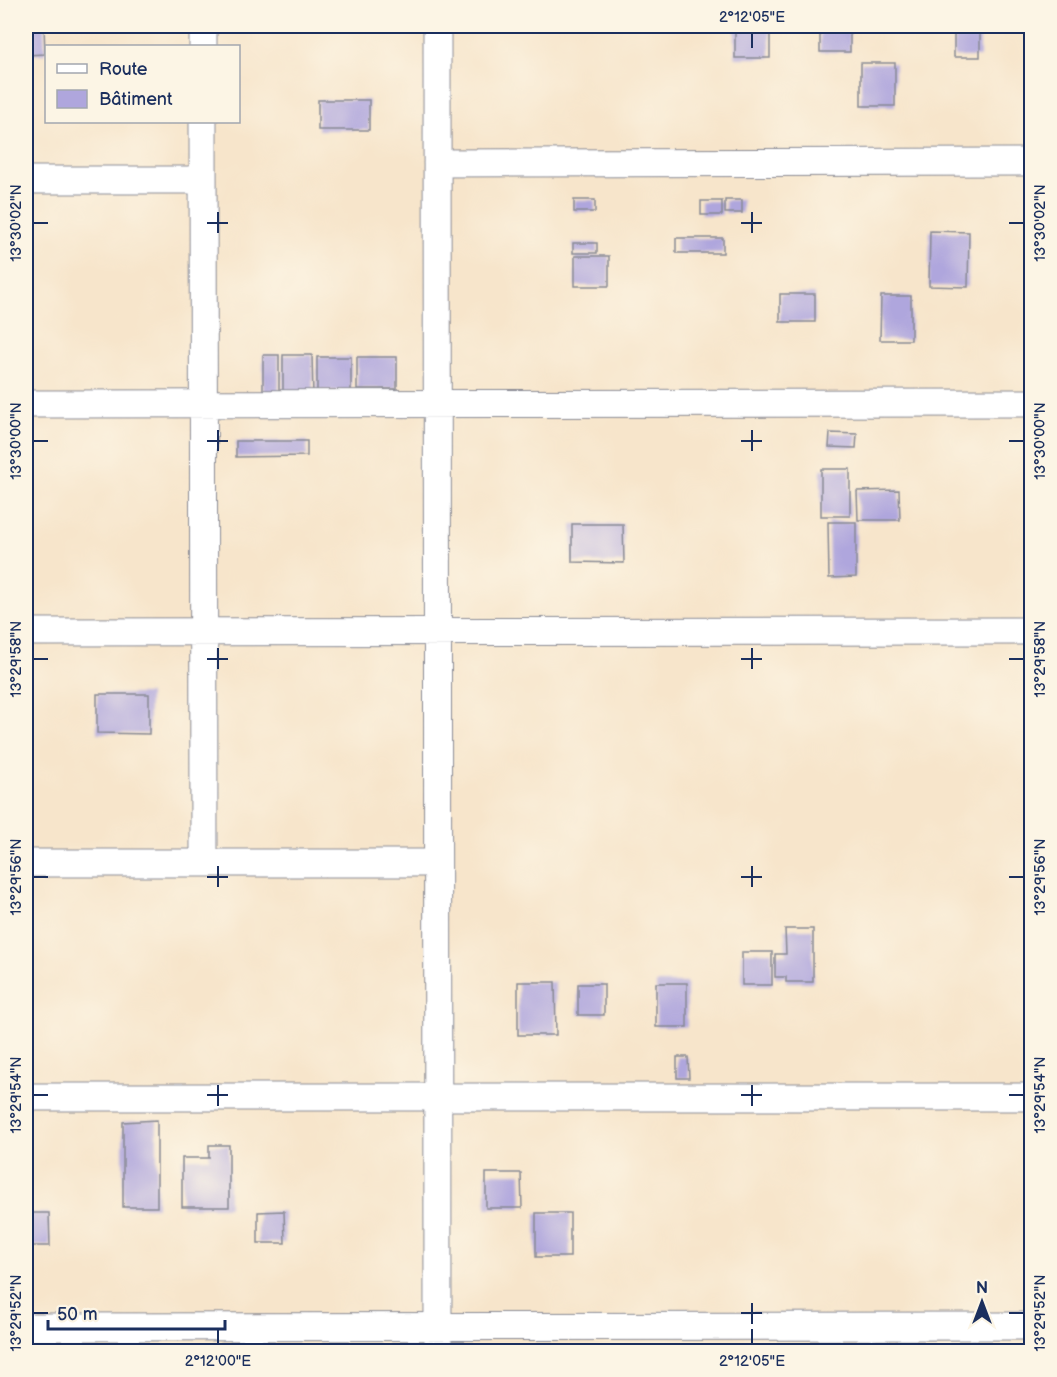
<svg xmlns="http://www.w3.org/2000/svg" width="1057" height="1377" viewBox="0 0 1057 1377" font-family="'Balsamiq Sans',sans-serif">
	<rect width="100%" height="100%" fill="#fcf5e5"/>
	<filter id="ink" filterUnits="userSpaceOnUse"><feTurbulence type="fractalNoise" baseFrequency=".0167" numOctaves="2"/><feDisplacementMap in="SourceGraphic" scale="12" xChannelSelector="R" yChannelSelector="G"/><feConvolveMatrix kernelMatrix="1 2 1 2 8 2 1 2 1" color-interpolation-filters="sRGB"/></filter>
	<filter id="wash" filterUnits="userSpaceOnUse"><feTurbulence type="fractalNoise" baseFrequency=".008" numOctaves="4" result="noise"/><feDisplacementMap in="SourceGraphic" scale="24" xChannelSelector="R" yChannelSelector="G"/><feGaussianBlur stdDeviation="1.35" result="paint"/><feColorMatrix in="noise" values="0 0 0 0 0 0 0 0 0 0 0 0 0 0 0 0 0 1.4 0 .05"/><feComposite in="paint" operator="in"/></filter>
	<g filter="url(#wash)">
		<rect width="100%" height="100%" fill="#f7e5cb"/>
		<g id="blocks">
			<path fill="#afa6dd" d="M 26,26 L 44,26 L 45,54 L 26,55 Z
				M 735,26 L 770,26 L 770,58 L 735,58 Z
				M 820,26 L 850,26 L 850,52 L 820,52 Z
				M 954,26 L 980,26 L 980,57 L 954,57 Z
				M 861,63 L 895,63 L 895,106 L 861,106 Z
				M 318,100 L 369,100 L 369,130 L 318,130 Z
				M 574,200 L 595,200 L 595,212 L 574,212 Z
				M 725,200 L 742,200 L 742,213 L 725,213 Z
				M 701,201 L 722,201 L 722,215 L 701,215 Z
				M 930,231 L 969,232 L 968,287 L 929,286 Z
				M 676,238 L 723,238 L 723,253 L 676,253 Z
				M 573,243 L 597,243 L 597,253 L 573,253 Z
				M 575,256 L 609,256 L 609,286 L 575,286 Z
				M 780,294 L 815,294 L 815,322 L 780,322 Z
				M 881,296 L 911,296 L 911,340 L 880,340 Z
				M 263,355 L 279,355 L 279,397 L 263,397 Z
				M 283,355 L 312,355 L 313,397 L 283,397 Z
				M 317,357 L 351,357 L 351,391 L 317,391 Z
				M 357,357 L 397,357 L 397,389 L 357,389 Z
				M 830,433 L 857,434 L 856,448 L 829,447 Z
				M 236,441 L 307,441 L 307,456 L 236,457 Z
				M 821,469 L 850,469 L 850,516 L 821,516 Z
				M 899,490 L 900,520 L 858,520 L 857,491 Z
				M 828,522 L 856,522 L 856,577 L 829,578 Z
				M 572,524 L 623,524 L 624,563 L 572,562 Z
				M 97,694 L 149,694 L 149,734 L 97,733 Z
				M 785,929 L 813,929 L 813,982 L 786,982 L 786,977 L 775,977 L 775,954 L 786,954 Z
				M 1028,940 L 1032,940 L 1032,978 L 1028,978 Z
				M 742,952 L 772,952 L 772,985 L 742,985 Z
				M 518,982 L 555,982 L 556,1035 L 518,1035 Z
				M 656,983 L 687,983 L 687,1027 L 656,1027 Z
				M 578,984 L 604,984 L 604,1015 L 578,1015 Z
				M 677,1057 L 688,1057 L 689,1078 L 677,1078 Z
				M 157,1120 L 157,1207 L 123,1207 L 123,1122 Z
				M 209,1145 L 229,1145 L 229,1207 L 182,1207 L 182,1158 L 209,1158 Z
				M 486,1173 L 521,1173 L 522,1208 L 486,1208 Z
				M 284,1211 L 285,1243 L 258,1243 L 258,1212 Z
				M 26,1213 L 49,1213 L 50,1246 L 26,1246 Z
				M 536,1213 L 570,1213 L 570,1257 L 536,1257 Z"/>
		</g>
	</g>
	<g filter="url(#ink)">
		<use href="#blocks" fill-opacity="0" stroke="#898a94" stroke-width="1.5"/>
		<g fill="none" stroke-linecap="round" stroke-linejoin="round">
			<g stroke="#898a94" stroke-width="29">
				<path id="minor" d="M 203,26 L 203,46
					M 437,26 L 438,1352
					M 203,122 L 204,863
					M 437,163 L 1032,162
					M 26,180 L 203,180
					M 26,404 L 1032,403
					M 26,632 L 1032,631
					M 26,863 L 437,863
					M 26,1097 L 1032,1097
					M 26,1327 L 1032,1326"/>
			</g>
			<use href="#minor" stroke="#fff" stroke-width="27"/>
		</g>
	</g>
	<path fill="none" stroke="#1b2f5e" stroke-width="2" d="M 752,33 L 752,48M 218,212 L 218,233M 752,212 L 752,233M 33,223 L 48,223M 207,223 L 228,223M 741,223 L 762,223M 1009,223 L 1024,223M 218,430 L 218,451M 752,430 L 752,451M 33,441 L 48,441M 207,441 L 228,441M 741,441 L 762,441M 1009,441 L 1024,441M 218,648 L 218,669M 752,648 L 752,669M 33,659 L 48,659M 207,659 L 228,659M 741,659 L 762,659M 1009,659 L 1024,659M 218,866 L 218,887M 752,866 L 752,887M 33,877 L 48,877M 207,877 L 228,877M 741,877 L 762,877M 1009,877 L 1024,877M 218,1085 L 218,1106M 752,1085 L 752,1106M 33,1095 L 48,1095M 207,1095 L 228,1095M 741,1095 L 762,1095M 1009,1095 L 1024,1095M 752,1303 L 752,1324M 33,1313 L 48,1313M 741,1313 L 762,1313M 1009,1313 L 1024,1313M 218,1329 L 218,1344M 752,1329 L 752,1344"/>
	<rect width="1057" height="1377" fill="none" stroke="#fcf5e5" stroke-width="66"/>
	<rect x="45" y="45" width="195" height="78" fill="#fcf5e5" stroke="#a2a6af" stroke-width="1.5"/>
	<rect x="57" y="64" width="30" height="9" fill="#ffffff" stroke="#a2a6af" stroke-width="1.5"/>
	<text x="99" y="75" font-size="18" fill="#1b2f5e">Route</text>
	<rect x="57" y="90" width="30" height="18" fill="#afa6dd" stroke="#a2a6af" stroke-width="1.5"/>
	<text x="99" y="105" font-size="18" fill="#1b2f5e">Bâtiment</text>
	<g transform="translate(982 1302)" stroke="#fcf5e5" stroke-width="4.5" paint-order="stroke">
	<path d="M0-4.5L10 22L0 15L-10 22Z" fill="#1b2f5e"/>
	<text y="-9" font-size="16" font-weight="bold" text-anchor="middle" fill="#1b2f5e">N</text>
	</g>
	<path d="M48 1320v9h177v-9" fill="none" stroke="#1b2f5e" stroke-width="3"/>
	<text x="57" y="1320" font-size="18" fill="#1b2f5e" stroke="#fcf5e5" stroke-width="4.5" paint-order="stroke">50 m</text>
	<rect x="33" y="33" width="991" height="1311" fill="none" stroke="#1b2f5e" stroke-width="2"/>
	<g font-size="15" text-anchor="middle" fill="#1b2f5e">
		<text x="752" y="22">2°12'05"E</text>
		<text transform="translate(16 223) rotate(-90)" y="5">13°30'02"N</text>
		<text transform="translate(1040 223) rotate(-90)" y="5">13°30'02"N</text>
		<text transform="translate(16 441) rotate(-90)" y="5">13°30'00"N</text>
		<text transform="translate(1040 441) rotate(-90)" y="5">13°30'00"N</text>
		<text transform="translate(16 659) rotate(-90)" y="5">13°29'58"N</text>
		<text transform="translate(1040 659) rotate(-90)" y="5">13°29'58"N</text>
		<text transform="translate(16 877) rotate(-90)" y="5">13°29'56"N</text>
		<text transform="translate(1040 877) rotate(-90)" y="5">13°29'56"N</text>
		<text transform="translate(16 1095) rotate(-90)" y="5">13°29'54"N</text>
		<text transform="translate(1040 1095) rotate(-90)" y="5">13°29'54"N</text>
		<text transform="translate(16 1313) rotate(-90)" y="5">13°29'52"N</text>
		<text transform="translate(1040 1313) rotate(-90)" y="5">13°29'52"N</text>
		<text x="218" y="1366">2°12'00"E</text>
		<text x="752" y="1366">2°12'05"E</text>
	</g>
</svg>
